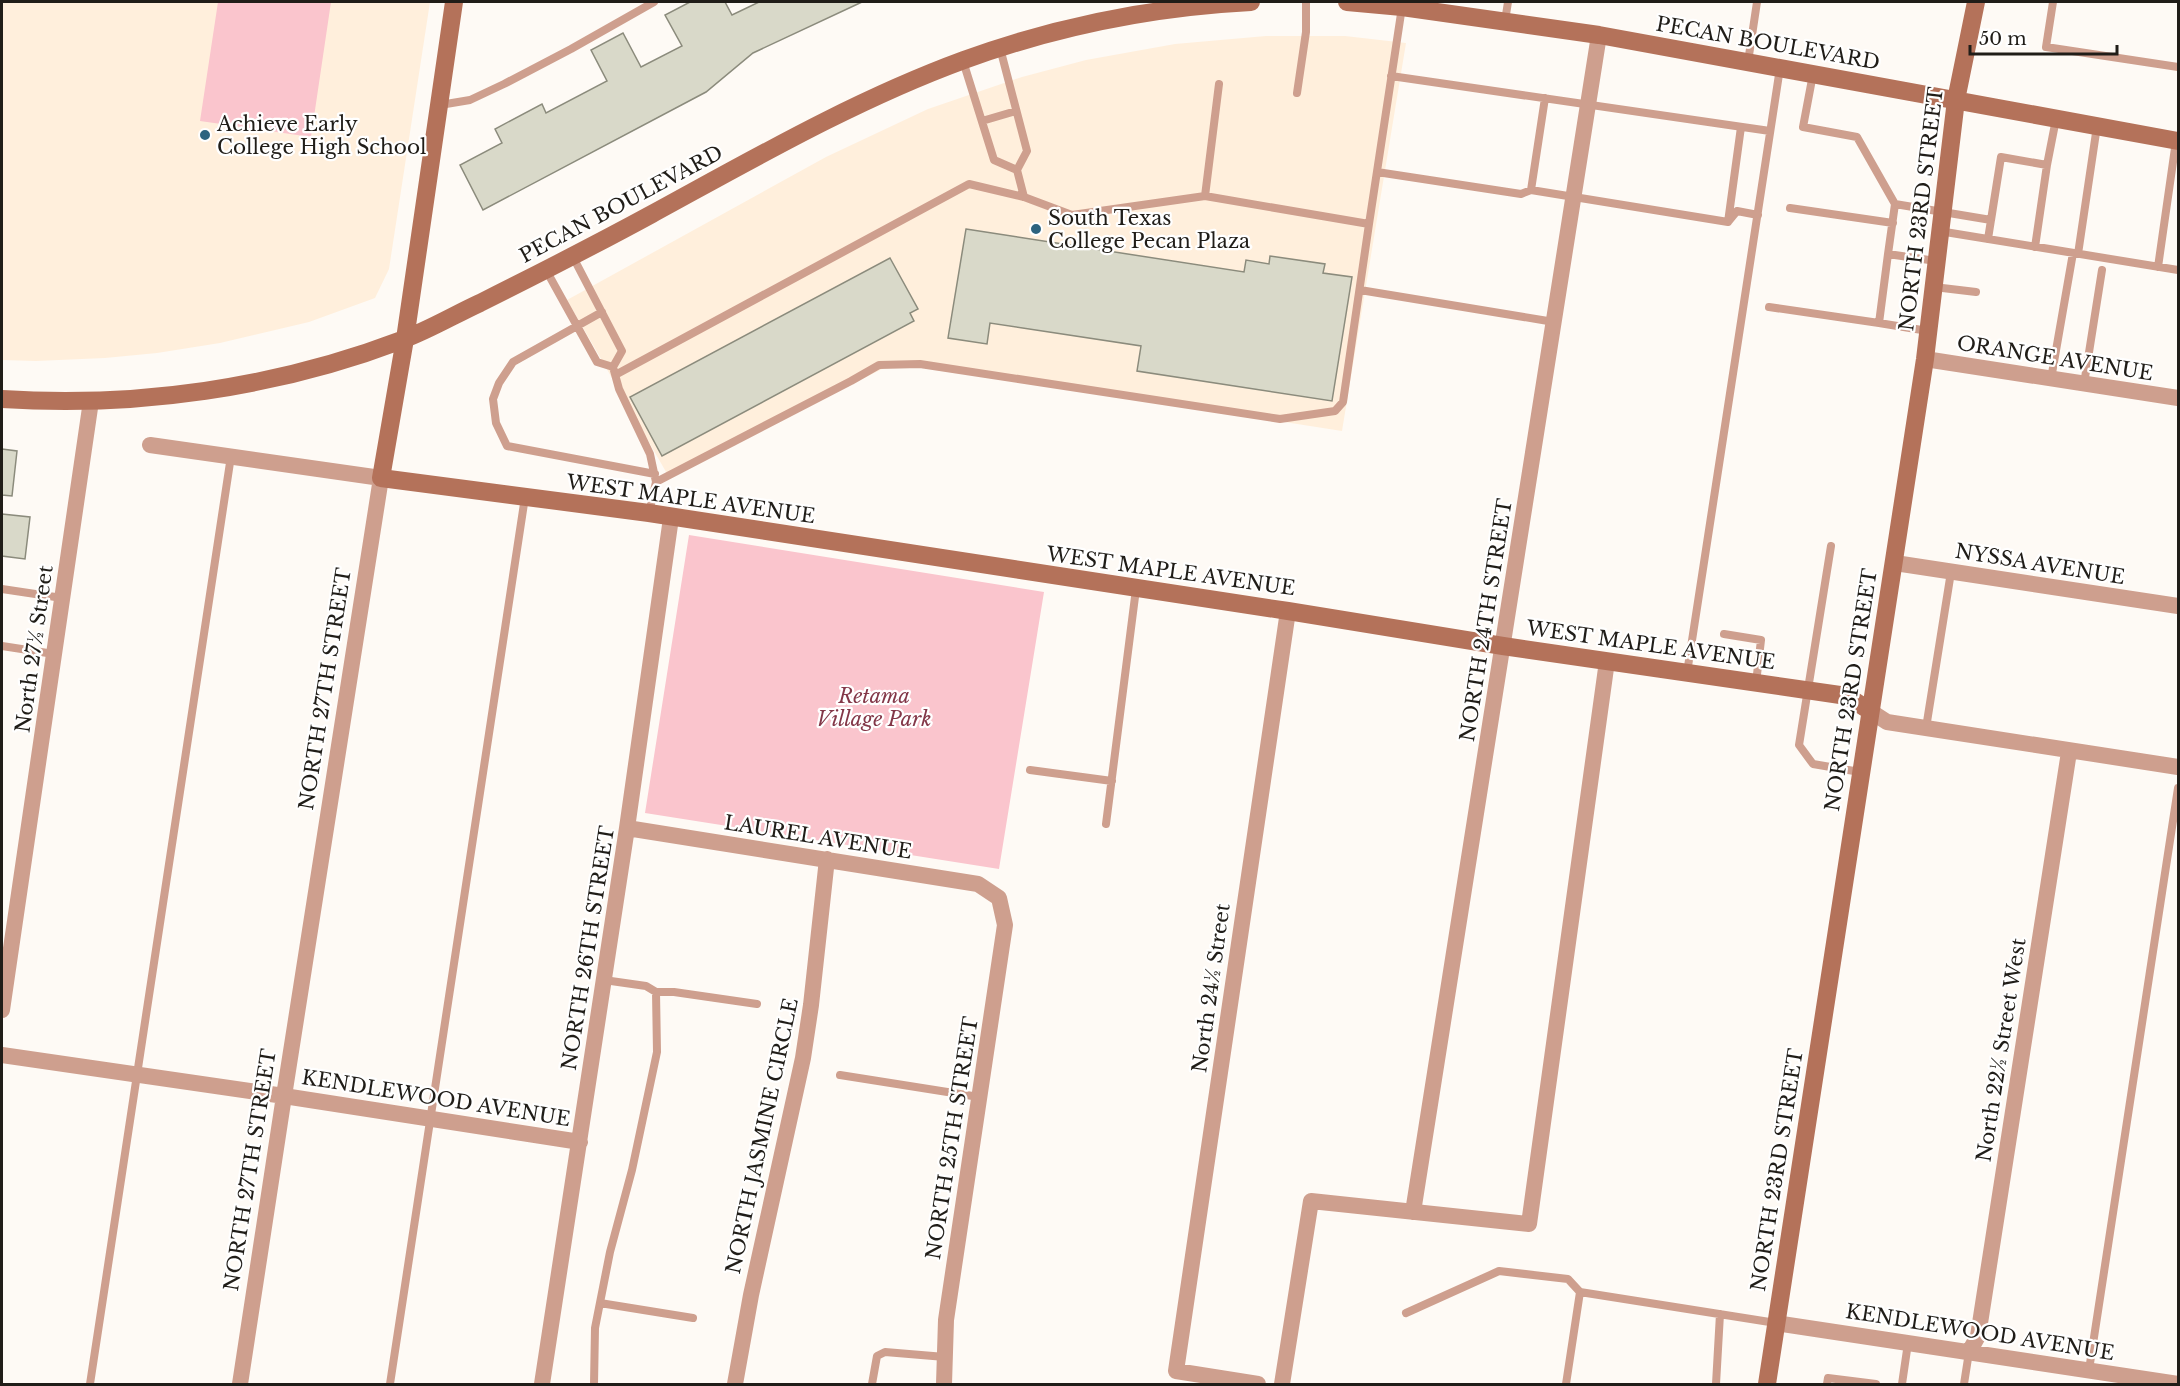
<svg xmlns="http://www.w3.org/2000/svg" width="2180" height="1386" viewBox="0 0 2180 1386" font-family="'Libre Baskerville',serif">
	<rect width="100%" height="100%" fill="#fefaf5"/>
	<path fill="#ffefdc" d="M 2,2 L 430,2 L 389,269 L 375,298 L 309,322 L 220,343 L 157,353 L 105,358 L 36,361 L 2,360 Z
		M 1266,36 L 1345,36 L 1406,43 L 1342,431 L 918,365 L 888,366 L 669,477 L 567,300 L 826,157 L 928,109 L 1022,77 L 1086,60 L 1175,44 Z"/>
	<path fill="#fac5cd" d="M 218,2 L 331,2 L 311,137 L 200,121 Z
		M 689,535 L 1044,592 L 999,869 L 645,813 Z"/>
	<path fill="#d9d9c9" stroke="#8b8b7c" stroke-width="1.5" d="M 690,2 L 725,2 L 732,15 L 759,2 L 862,2 L 753,53 L 706,92 L 483,210 L 460,165 L 502,143 L 495,129 L 542,104 L 546,113 L 607,81 L 591,50 L 623,33 L 641,67 L 682,46 L 665,15 Z
		M 966,229 L 1244,272 L 1246,260 L 1269,264 L 1270,256 L 1325,264 L 1323,273 L 1352,277 L 1332,401 L 1137,371 L 1141,346 L 990,323 L 987,344 L 948,338 Z
		M 890,258 L 918,309 L 910,313 L 914,321 L 662,456 L 630,397 Z
		M 2,449 L 17,451 L 12,496 L 2,495 Z
		M 2,514 L 30,517 L 25,559 L 2,556 Z"/>
	<g fill="none" stroke-linecap="round" stroke-linejoin="round">
		<path stroke="#ce9f8e" stroke-width="8" d="M 2053,2 L 2046,47 L 2178,67
			M 1505,21 L 1508,2
			M 1000,48 L 1027,151 L 1017,170 L 1024,197
			M 963,61 L 994,160 L 1017,170
			M 1748,62 L 1757,2
			M 1813,74 L 1803,127 L 1857,137 L 1895,204 L 1991,220 L 2001,157 L 2047,165 L 2056,119
			M 1391,76 L 1770,131
			M 1297,93 L 1306,32 L 1306,2
			M 440,105 L 470,100 L 504,84 L 571,49 L 654,2
			M 982,121 L 1016,111
			M 1377,172 L 1521,194 L 1531,190 L 1728,222 L 1737,211 L 1758,215
			M 1531,190 L 1545,98
			M 1205,196 L 1219,84
			M 1790,208 L 1893,223
			M 1728,222 L 1741,127
			M 1939,231 L 2178,270
			M 1988,239 L 1991,220
			M 2035,247 L 2047,165
			M 1888,254 L 1895,204
			M 2078,254 L 2097,126
			M 573,257 L 622,351 L 613,367
			M 2158,267 L 2176,141
			M 546,270 L 597,362 L 613,367 L 619,389 L 650,454 L 656,482 L 649,513
			M 1934,287 L 1976,292
			M 1360,290 L 1554,322
			M 1769,307 L 1879,323
			M 602,312 L 513,362 L 499,383 L 493,399 L 496,423 L 507,446 L 655,474
			M 1928,331 L 1879,323 L 1888,254 L 1936,261
			M 617,374 L 969,184 L 1024,197 L 1072,215 L 1205,196 L 1369,224 L 1402,7
			M 2051,379 L 2073,253
			M 2084,384 L 2102,270
			M 656,482 L 851,381 L 879,365 L 920,364 L 1280,419 L 1335,411 L 1343,402 L 1369,224
			M 1831,546 L 1799,745 L 1813,764 L 1860,772
			M 2,589 L 62,598
			M 1724,634 L 1761,640 L 1756,683
			M 2,646 L 54,654
			M 1687,673 L 1780,68
			M 1926,728 L 1951,572
			M 1030,770 L 1112,781
			M 1106,824 L 1136,589
			M 656,992 L 674,992 L 757,1004
			M 840,1075 L 979,1097
			M 600,1303 L 693,1318
			M 1406,1313 L 1499,1271 L 1568,1279 L 1580,1292
			M 2089,1370 L 2178,788
			M 90,1384 L 231,456
			M 390,1384 L 525,497
			M 594,1384 L 595,1328 L 610,1252 L 632,1170 L 657,1052 L 656,992 L 646,986 L 604,980
			M 872,1384 L 877,1356 L 885,1352 L 945,1357
			M 1566,1384 L 1580,1292 L 1776,1323
			M 1716,1384 L 1720,1314
			M 1827,1384 L 1828,1378 L 1876,1384
			M 1902,1384 L 1908,1343
			M 1964,1384 L 1969,1352"/>
		<path stroke="#ce9f8e" stroke-width="16" d="M 1925,359 L 2178,398
			M 150,445 L 381,478 L 284,1096 L 240,1384
			M 1895,563 L 2178,606
			M 1870,711 L 1887,722 L 2178,767
			M 627,828 L 978,884 L 999,898 L 1005,925 L 946,1320 L 944,1384
			M 2,1010 L 91,401
			M 2,1055 L 284,1096 L 580,1142
			M 1413,1212 L 1599,35
			M 1776,1323 L 2178,1384
			M 1969,1352 L 1978,1336 L 2069,752
			M 542,1384 L 627,828 L 671,518
			M 735,1384 L 751,1295 L 803,1058 L 811,1005 L 827,859
			M 1258,1384 L 1176,1371 L 1288,611
			M 1282,1384 L 1311,1201 L 1529,1224 L 1607,661"/>
		<path stroke="#b4725a" stroke-width="18" d="M 454,2 L 405,339 L 381,478 L 649,513 L 1288,611 L 1503,646 L 1847,696 L 1870,711
			M 1347,2 L 1402,7 L 1599,35 L 2178,141
			M 2,399 C 136,408 276,388 402,340 C 429,330 454,315 480,303 C 538,274 595,245 652,214 C 753,159 855,100 964,60 C 1055,27 1154,7 1251,2
			M 1767,1384 L 1925,359 L 1956,100 L 1976,2"/>
	</g>
	<g fill="#2d637f" stroke="#fff" stroke-width="2">
		<circle cx="205" cy="135" r="6"/>
		<circle cx="1036" cy="229" r="6"/>
	</g>
	<g text-anchor="middle" stroke-width="4.5" stroke-linejoin="round" paint-order="stroke">
		<g font-size="20" fill="#201d18" stroke="#fff">
			<text transform="translate(1768 43) rotate(10)" y="7">PECAN BOULEVARD</text>
			<text transform="translate(621 204) rotate(-28)" y="7">PECAN BOULEVARD</text>
			<text transform="translate(1921 209) rotate(-83)" y="7">NORTH 23RD STREET</text>
			<text transform="translate(2055 358) rotate(9)" y="7">ORANGE AVENUE</text>
			<text transform="translate(691 499) rotate(8)" y="7">WEST MAPLE AVENUE</text>
			<text transform="translate(2040 564) rotate(9)" y="7">NYSSA AVENUE</text>
			<text transform="translate(1171 571) rotate(8)" y="7">WEST MAPLE AVENUE</text>
			<text transform="translate(1486 620) rotate(-81)" y="7">NORTH 24TH STREET</text>
			<text transform="translate(1651 645) rotate(8)" y="7">WEST MAPLE AVENUE</text>
			<text transform="translate(34 649) rotate(-82)" y="7">North 27½ Street</text>
			<text transform="translate(325 689) rotate(-81)" y="7">NORTH 27TH STREET</text>
			<text transform="translate(1851 690) rotate(-81)" y="7">NORTH 23RD STREET</text>
			<text transform="translate(818 837) rotate(9)" y="7">LAUREL AVENUE</text>
			<text transform="translate(588 948) rotate(-81)" y="7">NORTH 26TH STREET</text>
			<text transform="translate(1211 988) rotate(-82)" y="7">North 24½ Street</text>
			<text transform="translate(2001 1050) rotate(-81)" y="7">North 22½ Street West</text>
			<text transform="translate(436 1098) rotate(9)" y="7">KENDLEWOOD AVENUE</text>
			<text transform="translate(762 1136) rotate(-78)" y="7">NORTH JASMINE CIRCLE</text>
			<text transform="translate(952 1138) rotate(-81)" y="7">NORTH 25TH STREET</text>
			<text transform="translate(250 1170) rotate(-81)" y="7">NORTH 27TH STREET</text>
			<text transform="translate(1777 1170) rotate(-81)" y="7">NORTH 23RD STREET</text>
			<text transform="translate(1980 1332) rotate(9)" y="7">KENDLEWOOD AVENUE</text>
		</g>
		<g font-size="20" fill="#201d18" stroke="#fff" text-anchor="start">
			<text x="217" y="131">Achieve Early<tspan x="217" dy="23">College High School</tspan></text>
			<text x="1048" y="225">South Texas<tspan x="1048" dy="23">College Pecan Plaza</tspan></text>
		</g>
		<g font-size="20" font-style="italic" fill="#833748" stroke="#fff">
			<text x="874" y="703">Retama<tspan x="874" dy="23">Village Park</tspan></text>
		</g>
	</g>
	<rect width="2180" height="1386" fill="none" stroke="#201d18" stroke-width="6"/>
	<path d="M1970 45v9h147v-9" fill="none" stroke="#201d18" stroke-width="3"/>
	<text x="1979" y="45" font-size="18" fill="#201d18" stroke="#ffffff" stroke-width="4.5" paint-order="stroke">50 m</text>
</svg>
